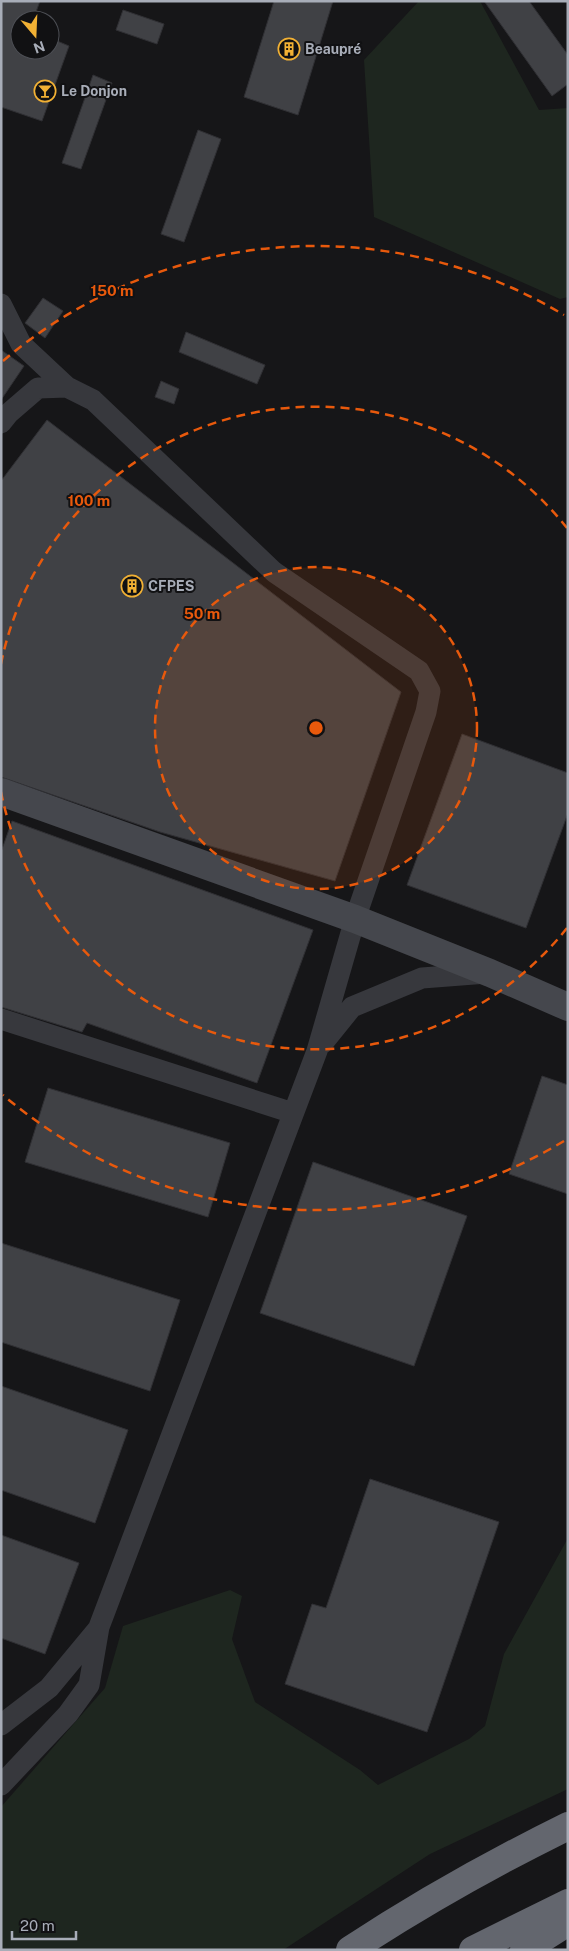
<svg xmlns="http://www.w3.org/2000/svg" width="569" height="1951" viewBox="0 0 569 1951" font-family="'Public Sans',sans-serif">
	<rect width="100%" height="100%" fill="#161618"/>
	<path fill="#1e261f" d="M 419,1 L 480,1 L 539,110 L 568,108 L 568,297 L 560,299 L 374,217 L 364,60 Z
		M 568,1538 L 568,1789 L 430,1854 L 283,1950 L 1,1950 L 1,1807 L 105,1688 L 123,1626 L 230,1590 L 242,1596 L 232,1639 L 255,1702 L 360,1770 L 378,1785 L 469,1739 L 485,1726 L 504,1654 Z"/>
	<path fill="#404145" stroke="#303034" d="M 1,1 L 40,1 L 33,20 L 20,20 L 20,50 L 50,50 L 50,38 L 69,46 L 42,121 L 1,107 Z
		M 274,1 L 333,1 L 298,115 L 244,97 Z
		M 484,1 L 529,1 L 568,55 L 568,84 L 552,96 Z
		M 123,10 L 164,24 L 157,44 L 116,30 Z
		M 93,75 L 112,83 L 81,169 L 62,163 Z
		M 198,130 L 221,139 L 184,242 L 161,234 Z
		M 43,298 L 63,311 L 45,338 L 25,323 Z
		M 186,332 L 265,365 L 257,384 L 179,352 Z
		M 1,350 L 24,366 L 1,400 Z
		M 161,381 L 179,389 L 174,404 L 155,397 Z
		M 47,420 L 401,692 L 335,881 L 160,832 L 1,777 L 1,481 Z
		M 462,734 L 568,773 L 568,813 L 526,928 L 407,885 Z
		M 12,821 L 313,930 L 257,1083 L 87,1023 L 82,1032 L 1,1007 L 1,852 Z
		M 542,1076 L 568,1085 L 568,1194 L 509,1174 Z
		M 48,1088 L 230,1143 L 208,1217 L 25,1162 Z
		M 313,1162 L 467,1216 L 414,1366 L 260,1313 Z
		M 1,1243 L 180,1300 L 150,1391 L 1,1342 Z
		M 1,1386 L 128,1430 L 95,1523 L 1,1490 Z
		M 370,1479 L 499,1522 L 427,1732 L 285,1684 L 312,1604 L 326,1608 Z
		M 1,1535 L 79,1563 L 45,1654 L 1,1638 Z"/>
	<g fill="none" stroke-linecap="round" stroke-linejoin="round">
		<path stroke="#37383d" stroke-width="21" d="M 1,304 L 21,344 L 67,387
			M 1,423 L 9,413 L 38,388 L 67,387 L 93,400 L 274,572 L 419,671 L 430,691 L 426,712 L 355,919 L 317,1051 L 99,1627 L 89,1685 L 68,1714 L 1,1785
			M 1,1019 L 293,1113
			M 323,1043 L 352,1007 L 422,978 L 487,973
			M 1,1725 L 49,1688 L 98,1629"/>
		<path stroke="#45474d" stroke-width="28" d="M 1,792 L 355,919 L 490,973 L 568,1007"/>
		<path stroke="#63666e" stroke-width="28" d="M 350,1950 C 420,1904 493,1863 568,1826
			M 473,1950 L 568,1903
			M 524,1950 L 568,1922"/>
	</g>
	<circle cx="316" cy="728" r="161" fill="#e8590c" fill-opacity=".12"/>
	<g fill="none" stroke="#e8590c" stroke-width="2.5" stroke-dasharray="9 6">
		<circle cx="316" cy="728" r="161"/>
		<path d="M567 928A321 321 0 0 1 1 792M1 664A321 321 0 0 1 567 528"/>
		<path d="M564 1141A482 482 0 0 1 3 1095M3 361A482 482 0 0 1 564 315"/>
	</g>
	<defs>
		<g id="building-ring" transform="scale(1.125)"><circle r="9.5" fill="#111113" stroke="#f2b134" stroke-width="1.5"/><path d="M-4-6H4V6H1V3H-1V6H-4ZM-2.5-4.3h1.7v1.8h-1.7ZM.8-4.3h1.7v1.8H.8ZM-2.5-1h1.7V.8h-1.7ZM.8-1h1.7V.8H.8Z" fill="#f2b134"/></g>
		<g id="bar-ring" transform="scale(1.125)"><circle r="9.5" fill="#111113" stroke="#f2b134" stroke-width="1.5"/><path d="M-6-5H6L.8 .8V4.5H3.5V6h-7V4.5H-.8V.8Z" fill="#f2b134"/></g>
	</defs>
	<g fill-rule="evenodd">
		<use href="#building-ring" x="289" y="49"/>
		<use href="#bar-ring" x="45" y="91"/>
		<use href="#building-ring" x="132" y="586"/>
	</g>
	<g text-anchor="middle" stroke-width="4" stroke-linejoin="round" paint-order="stroke">
		<g font-size="14" font-weight="bold" fill="#a8adb8" stroke="#111113" text-anchor="start">
			<text x="305" y="54">Beaupré</text>
			<text x="61" y="96">Le Donjon</text>
			<text x="148" y="591">CFPES</text>
		</g>
	</g>
	<circle cx="316" cy="728" r="8" fill="#e8590c" stroke="#111113" stroke-width="2.5"/>
	<g font-size="15" text-anchor="middle" font-weight="bold" fill="#e8590c" stroke="#111113" stroke-width="4" stroke-linejoin="round" paint-order="stroke">
		<text x="112" y="296">150 m</text>
		<text x="89" y="506">100 m</text>
		<text x="202" y="619">50 m</text>
	</g>
	<rect width="569" height="1951" fill="none" stroke="#a8adb8" stroke-width="5"/>
	<g transform="translate(35 35) rotate(161)"><circle r="24" fill="#111113" stroke="#4d4f55"/>
	<path d="M0-4L9 19L0 12L-9 19Z" fill="#f2b134"/>
	<text y="-8" font-size="14" font-weight="bold" text-anchor="middle" fill="#a8adb8">N</text>
	</g>
	<path d="M12 1931v8h64v-8" fill="none" stroke="#a8adb8" stroke-width="2.5"/>
	<text x="20" y="1931" font-size="15" fill="#a8adb8" stroke="#111113" stroke-width="4" paint-order="stroke">20 m</text>
</svg>
